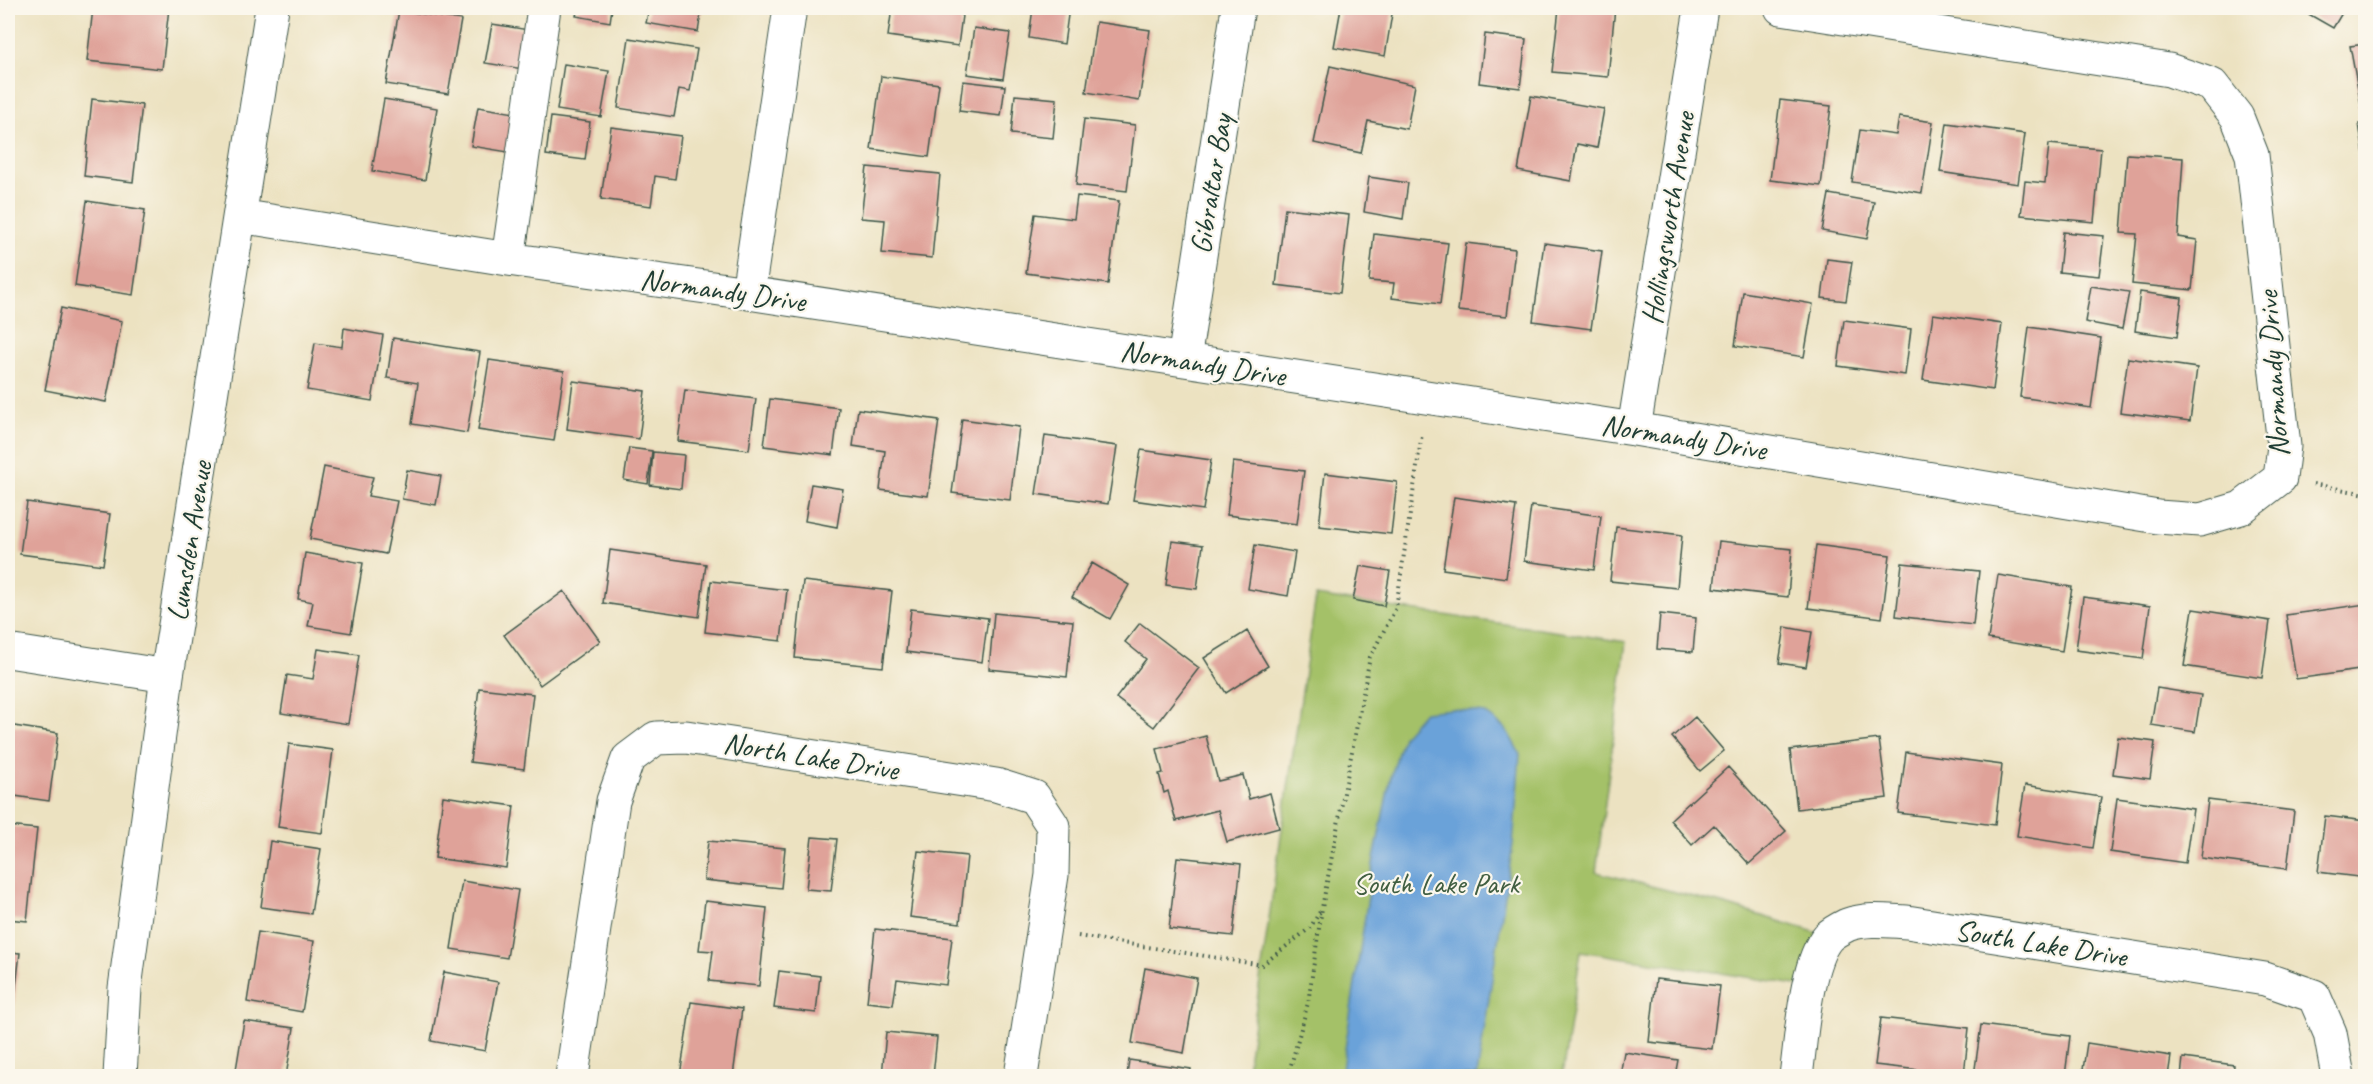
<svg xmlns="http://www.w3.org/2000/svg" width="2373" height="1084" viewBox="0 0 2373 1084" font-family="Caveat,sans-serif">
	<rect width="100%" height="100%" fill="#fbf7ec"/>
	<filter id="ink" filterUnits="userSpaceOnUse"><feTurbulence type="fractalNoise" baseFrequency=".0167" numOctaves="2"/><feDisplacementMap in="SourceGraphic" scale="12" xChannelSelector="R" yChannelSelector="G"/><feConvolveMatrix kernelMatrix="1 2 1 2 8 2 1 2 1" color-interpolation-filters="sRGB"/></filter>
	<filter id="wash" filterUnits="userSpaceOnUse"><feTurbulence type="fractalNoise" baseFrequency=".008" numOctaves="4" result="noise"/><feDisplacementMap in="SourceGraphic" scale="24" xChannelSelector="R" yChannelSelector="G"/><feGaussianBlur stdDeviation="1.35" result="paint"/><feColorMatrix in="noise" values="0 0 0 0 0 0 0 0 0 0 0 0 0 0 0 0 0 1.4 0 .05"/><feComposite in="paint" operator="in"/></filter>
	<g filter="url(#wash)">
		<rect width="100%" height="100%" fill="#ece2c1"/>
		<path fill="#a4c168" stroke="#627f4e" stroke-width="1.5" d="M 1316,596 L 1626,642 L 1596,872 L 1722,904 L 1828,936 L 1809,987 L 1581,951 L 1562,1076 L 1246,1076 Z"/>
		<path fill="#6ba2d9" stroke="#457086" stroke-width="1.5" d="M 1453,709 L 1485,713 L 1506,729 L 1520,754 L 1513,844 L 1477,1076 L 1341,1076 L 1373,864 L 1390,780 L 1403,736 L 1424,712 Z"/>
		<g id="blocks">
			<path fill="#dfa299" d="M 93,8 L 169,8 L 162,69 L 87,61 Z
				M 578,8 L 612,8 L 610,22 L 576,16 Z
				M 649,8 L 702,8 L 698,32 L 646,23 Z
				M 892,8 L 963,8 L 958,46 L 888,36 Z
				M 1033,8 L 1069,8 L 1064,44 L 1029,38 Z
				M 1341,8 L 1393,8 L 1385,56 L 1334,47 Z
				M 1559,8 L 1615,8 L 1608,77 L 1552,72 Z
				M 2298,8 L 2345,8 L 2333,28 Z
				M 399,10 L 461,20 L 448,94 L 386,84 Z
				M 1096,22 L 1150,30 L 1139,101 L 1086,92 Z
				M 492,24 L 529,30 L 523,69 L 485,63 Z
				M 974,28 L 1010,33 L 1003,79 L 967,74 Z
				M 1485,34 L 1526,39 L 1520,88 L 1479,83 Z
				M 629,38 L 697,49 L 690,91 L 679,89 L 674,117 L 618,108 Z
				M 2366,44 L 2366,110 L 2362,111 L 2350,46 Z
				M 564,64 L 609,71 L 601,117 L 557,110 Z
				M 1330,66 L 1415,85 L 1407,129 L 1368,121 L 1361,153 L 1314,143 Z
				M 881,76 L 939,84 L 929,157 L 871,149 Z
				M 963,81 L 1005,86 L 1001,116 L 959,111 Z
				M 1015,95 L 1057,99 L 1053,138 L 1011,134 Z
				M 1531,96 L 1604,109 L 1597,148 L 1577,144 L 1571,181 L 1518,171 Z
				M 92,99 L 142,105 L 133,182 L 84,176 Z
				M 384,99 L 437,108 L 425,180 L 372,171 Z
				M 1780,100 L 1831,106 L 1821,186 L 1770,180 Z
				M 478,107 L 515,113 L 508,152 L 471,146 Z
				M 551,117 L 590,122 L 585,160 L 546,155 Z
				M 1899,117 L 1933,122 L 1922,193 L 1852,182 L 1860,130 L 1896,135 Z
				M 1084,119 L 1135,125 L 1127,191 L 1076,185 Z
				M 1947,123 L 2025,134 L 2018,184 L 1940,172 Z
				M 2366,123 L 2366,155 L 2364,155 L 2359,124 Z
				M 611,127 L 681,136 L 675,179 L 655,176 L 651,206 L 601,199 Z
				M 2049,144 L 2101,149 L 2094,222 L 2021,215 L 2025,181 L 2045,183 Z
				M 2127,154 L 2183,158 L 2178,237 L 2197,240 L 2192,290 L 2132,284 L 2137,234 L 2121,233 Z
				M 867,167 L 940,174 L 932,258 L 882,253 L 885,220 L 861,218 Z
				M 1369,177 L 1408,183 L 1403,219 L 1364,212 Z
				M 1829,194 L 1874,202 L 1867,239 L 1822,231 Z
				M 1077,196 L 1119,201 L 1108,284 L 1026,273 L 1035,214 L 1074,219 Z
				M 87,201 L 145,210 L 133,295 L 75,286 Z
				M 1285,208 L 1349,215 L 1340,293 L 1276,285 Z
				M 2063,232 L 2104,236 L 2099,276 L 2059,272 Z
				M 1374,234 L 1448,243 L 1440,304 L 1392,298 L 1394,283 L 1369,281 Z
				M 1466,243 L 1515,249 L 1507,316 L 1458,311 Z
				M 1544,243 L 1602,251 L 1591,329 L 1533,321 Z
				M 1827,259 L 1852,262 L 1846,301 L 1822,298 Z
				M 2091,286 L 2129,292 L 2122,329 L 2085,322 Z
				M 1743,292 L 1813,304 L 1804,357 L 1735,346 Z
				M 2140,292 L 2182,298 L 2177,337 L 2135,331 Z
				M 61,308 L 122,321 L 106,402 L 45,390 Z
				M 1933,314 L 2002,324 L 1993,390 L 1923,380 Z
				M 1844,320 L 1911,329 L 1905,375 L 1838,366 Z
				M 2029,327 L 2101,338 L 2091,408 L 2020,397 Z
				M 344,328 L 383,335 L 372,401 L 307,390 L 315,343 L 342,347 Z
				M 393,338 L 480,352 L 467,433 L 412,424 L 418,383 L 387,378 Z
				M 2128,358 L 2197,368 L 2190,421 L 2120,412 Z
				M 489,360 L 564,371 L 554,441 L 478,430 Z
				M 573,381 L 645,391 L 639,439 L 567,429 Z
				M 685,390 L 756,399 L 749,450 L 678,441 Z
				M 770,399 L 839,408 L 833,455 L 764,446 Z
				M 858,409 L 939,420 L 928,496 L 880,490 L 885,451 L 853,446 Z
				M 962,419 L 1019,427 L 1010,500 L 952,493 Z
				M 1045,436 L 1117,446 L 1108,504 L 1036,494 Z
				M 629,448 L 652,451 L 648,484 L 624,480 Z
				M 1141,450 L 1211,460 L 1203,510 L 1133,500 Z
				M 653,452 L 684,455 L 681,489 L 650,485 Z
				M 1233,462 L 1304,471 L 1297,524 L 1227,515 Z
				M 324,467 L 373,477 L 368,496 L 397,501 L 386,554 L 310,539 Z
				M 407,470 L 441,476 L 436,505 L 402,499 Z
				M 1325,473 L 1397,482 L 1391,534 L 1319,526 Z
				M 811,484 L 843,489 L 837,527 L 805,521 Z
				M 1454,497 L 1516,506 L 1506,578 L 1443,569 Z
				M 27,502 L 110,514 L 103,565 L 20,554 Z
				M 1531,506 L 1601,516 L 1594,570 L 1524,561 Z
				M 1616,527 L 1682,535 L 1677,588 L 1610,581 Z
				M 1172,541 L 1203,545 L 1197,589 L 1166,585 Z
				M 1719,541 L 1792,549 L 1788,597 L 1714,588 Z
				M 1255,545 L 1295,552 L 1288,596 L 1248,589 Z
				M 1816,545 L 1890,555 L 1882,618 L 1808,608 Z
				M 610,550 L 706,564 L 699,617 L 603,603 Z
				M 305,553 L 363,563 L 351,633 L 308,626 L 313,602 L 298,599 Z
				M 1092,563 L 1129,585 L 1110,619 L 1072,597 Z
				M 1902,563 L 1979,571 L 1973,625 L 1896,616 Z
				M 1360,566 L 1390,571 L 1384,606 L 1353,600 Z
				M 1998,575 L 2072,587 L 2062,651 L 1988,639 Z
				M 711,581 L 787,590 L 781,641 L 705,632 Z
				M 803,581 L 892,591 L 883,667 L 795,658 Z
				M 564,591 L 600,641 L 540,685 L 504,635 Z
				M 2083,597 L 2150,606 L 2143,659 L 2076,650 Z
				M 2366,604 L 2366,669 L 2296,679 L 2286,615 Z
				M 911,609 L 988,618 L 982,662 L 906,652 Z
				M 2193,609 L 2270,621 L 2262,678 L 2184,666 Z
				M 994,613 L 1073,621 L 1067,677 L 989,669 Z
				M 1660,614 L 1696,618 L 1693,652 L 1657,649 Z
				M 1140,623 L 1199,668 L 1154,727 L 1116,698 L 1146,659 L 1125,642 Z
				M 1785,627 L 1812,632 L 1806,667 L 1779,663 Z
				M 1247,631 L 1268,666 L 1226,693 L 1204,658 Z
				M 318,649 L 359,655 L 348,724 L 281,713 L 287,675 L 313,679 Z
				M 479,688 L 533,694 L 524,769 L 470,762 Z
				M 2157,688 L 2201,695 L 2195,732 L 2151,725 Z
				M 1695,717 L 1724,751 L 1700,771 L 1672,737 Z
				M 8,725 L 58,733 L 49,801 L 8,795 Z
				M 1206,736 L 1218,781 L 1243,775 L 1249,799 L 1270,793 L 1279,828 L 1227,842 L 1218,810 L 1176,821 L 1168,791 L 1164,793 L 1159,774 L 1163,773 L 1157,749 Z
				M 2118,737 L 2155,742 L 2150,779 L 2113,774 Z
				M 1879,739 L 1887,798 L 1797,809 L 1790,750 Z
				M 289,744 L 333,750 L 322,833 L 278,827 Z
				M 1906,752 L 2002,765 L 1995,825 L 1898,813 Z
				M 1728,767 L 1786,831 L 1749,864 L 1714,825 L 1692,845 L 1670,820 Z
				M 2025,785 L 2101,797 L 2093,848 L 2017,836 Z
				M 443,796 L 514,806 L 506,868 L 435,858 Z
				M 2117,798 L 2193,809 L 2185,863 L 2110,852 Z
				M 2208,800 L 2294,811 L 2287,869 L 2201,858 Z
				M 2325,816 L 2366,821 L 2366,878 L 2318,872 Z
				M 8,826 L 37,829 L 27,921 L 8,919 Z
				M 812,837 L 837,839 L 831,891 L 806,889 Z
				M 270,841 L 321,849 L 311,914 L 261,907 Z
				M 708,841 L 785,848 L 781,888 L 704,880 Z
				M 918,851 L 967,856 L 960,923 L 910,917 Z
				M 1177,857 L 1241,864 L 1233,936 L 1169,929 Z
				M 462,881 L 518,890 L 507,958 L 451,949 Z
				M 705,901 L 767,908 L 759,986 L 709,981 L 713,951 L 699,950 Z
				M 875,929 L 952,938 L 946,985 L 897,979 L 893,1005 L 867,1002 Z
				M 258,932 L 314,941 L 302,1012 L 247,1002 Z
				M 8,952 L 20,953 L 10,1036 L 8,1036 Z
				M 1145,968 L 1197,978 L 1184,1053 L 1132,1043 Z
				M 779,971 L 820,976 L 816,1013 L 774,1008 Z
				M 444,972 L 498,982 L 485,1051 L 431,1041 Z
				M 1656,979 L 1720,986 L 1712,1049 L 1649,1042 Z
				M 691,1002 L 742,1009 L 733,1076 L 680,1076 Z
				M 1881,1018 L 1969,1028 L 1964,1075 L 1875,1065 Z
				M 244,1021 L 294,1028 L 286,1076 L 235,1076 Z
				M 1981,1025 L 2070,1036 L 2065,1076 L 1974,1076 Z
				M 886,1032 L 937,1037 L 933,1076 L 882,1076 Z
				M 2087,1043 L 2171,1056 L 2168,1076 L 2082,1076 Z
				M 1624,1052 L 1678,1060 L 1675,1076 L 1620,1076 Z
				M 2183,1058 L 2234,1065 L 2233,1076 L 2181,1076 Z
				M 1129,1060 L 1191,1069 L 1190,1076 L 1127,1076 Z
				M 416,1071 L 445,1075 L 445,1076 L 415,1076 Z"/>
		</g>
	</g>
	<g filter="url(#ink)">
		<use href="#blocks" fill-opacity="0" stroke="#3e5649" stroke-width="1.5"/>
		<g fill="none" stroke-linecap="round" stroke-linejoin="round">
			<g stroke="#3e5649" stroke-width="35">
				<path id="minor" d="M 240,216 L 508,259 L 748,293 L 1634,429 L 2158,517 L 2200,520 L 2241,508 L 2280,478 L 2284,446 L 2252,155 L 2237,117 L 2212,85 L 2169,70 L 1781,8
					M 508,259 L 544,8
					M 748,293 L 790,8
					M 1184,360 L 1238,8
					M 1634,429 L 1701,8
					M 8,651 L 167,676
					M 120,1076 L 125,988 L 167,676 L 272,8
					M 572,1076 L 613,801 L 628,759 L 656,738 L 686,737 L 996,785 L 1034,797 L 1053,826 L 1052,875 L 1021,1076
					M 1796,1076 C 1801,1042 1805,963 1828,937 C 1832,933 1841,928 1847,925 C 1867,918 1887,921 1907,922 L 2265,979 L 2314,996 L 2330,1033 L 2338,1076"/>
			</g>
			<path stroke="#3e5649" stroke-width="4" stroke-dasharray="1.5 4.5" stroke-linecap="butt" d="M 2313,484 L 2366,494
				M 1078,936 L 1262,965 L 1310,928 L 1321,910
				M 1288,1076 L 1308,1003 L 1322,908 L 1370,657 L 1396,608 L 1422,433"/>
			<use href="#minor" stroke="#fff" stroke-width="33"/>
		</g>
	</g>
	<g text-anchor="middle" stroke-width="4.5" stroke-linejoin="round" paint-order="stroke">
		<g font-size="30" fill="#1f3d34" stroke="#fbf7ec">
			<text transform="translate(1211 184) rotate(-81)" y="10">Gibraltar Bay</text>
			<text transform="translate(1668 218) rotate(-81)" y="10">Hollingsworth Avenue</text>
			<text transform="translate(723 290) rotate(8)" y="10">Normandy Drive</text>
			<text transform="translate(1203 363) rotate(9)" y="10">Normandy Drive</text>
			<text transform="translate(2273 374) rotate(-94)" y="10">Normandy Drive</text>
			<text transform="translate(1684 437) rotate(9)" y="10">Normandy Drive</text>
			<text transform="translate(189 541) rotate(-81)" y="10">Lumsden Avenue</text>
			<text transform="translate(811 756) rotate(9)" y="10">North Lake Drive</text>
			<text transform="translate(2041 943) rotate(9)" y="10">South Lake Drive</text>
		</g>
		<g font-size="30" fill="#405e41" stroke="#fbf7ec">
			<text x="1436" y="893">South Lake Park</text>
		</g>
	</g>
	<rect width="2373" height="1084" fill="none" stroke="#fbf7ec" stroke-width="30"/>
</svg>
